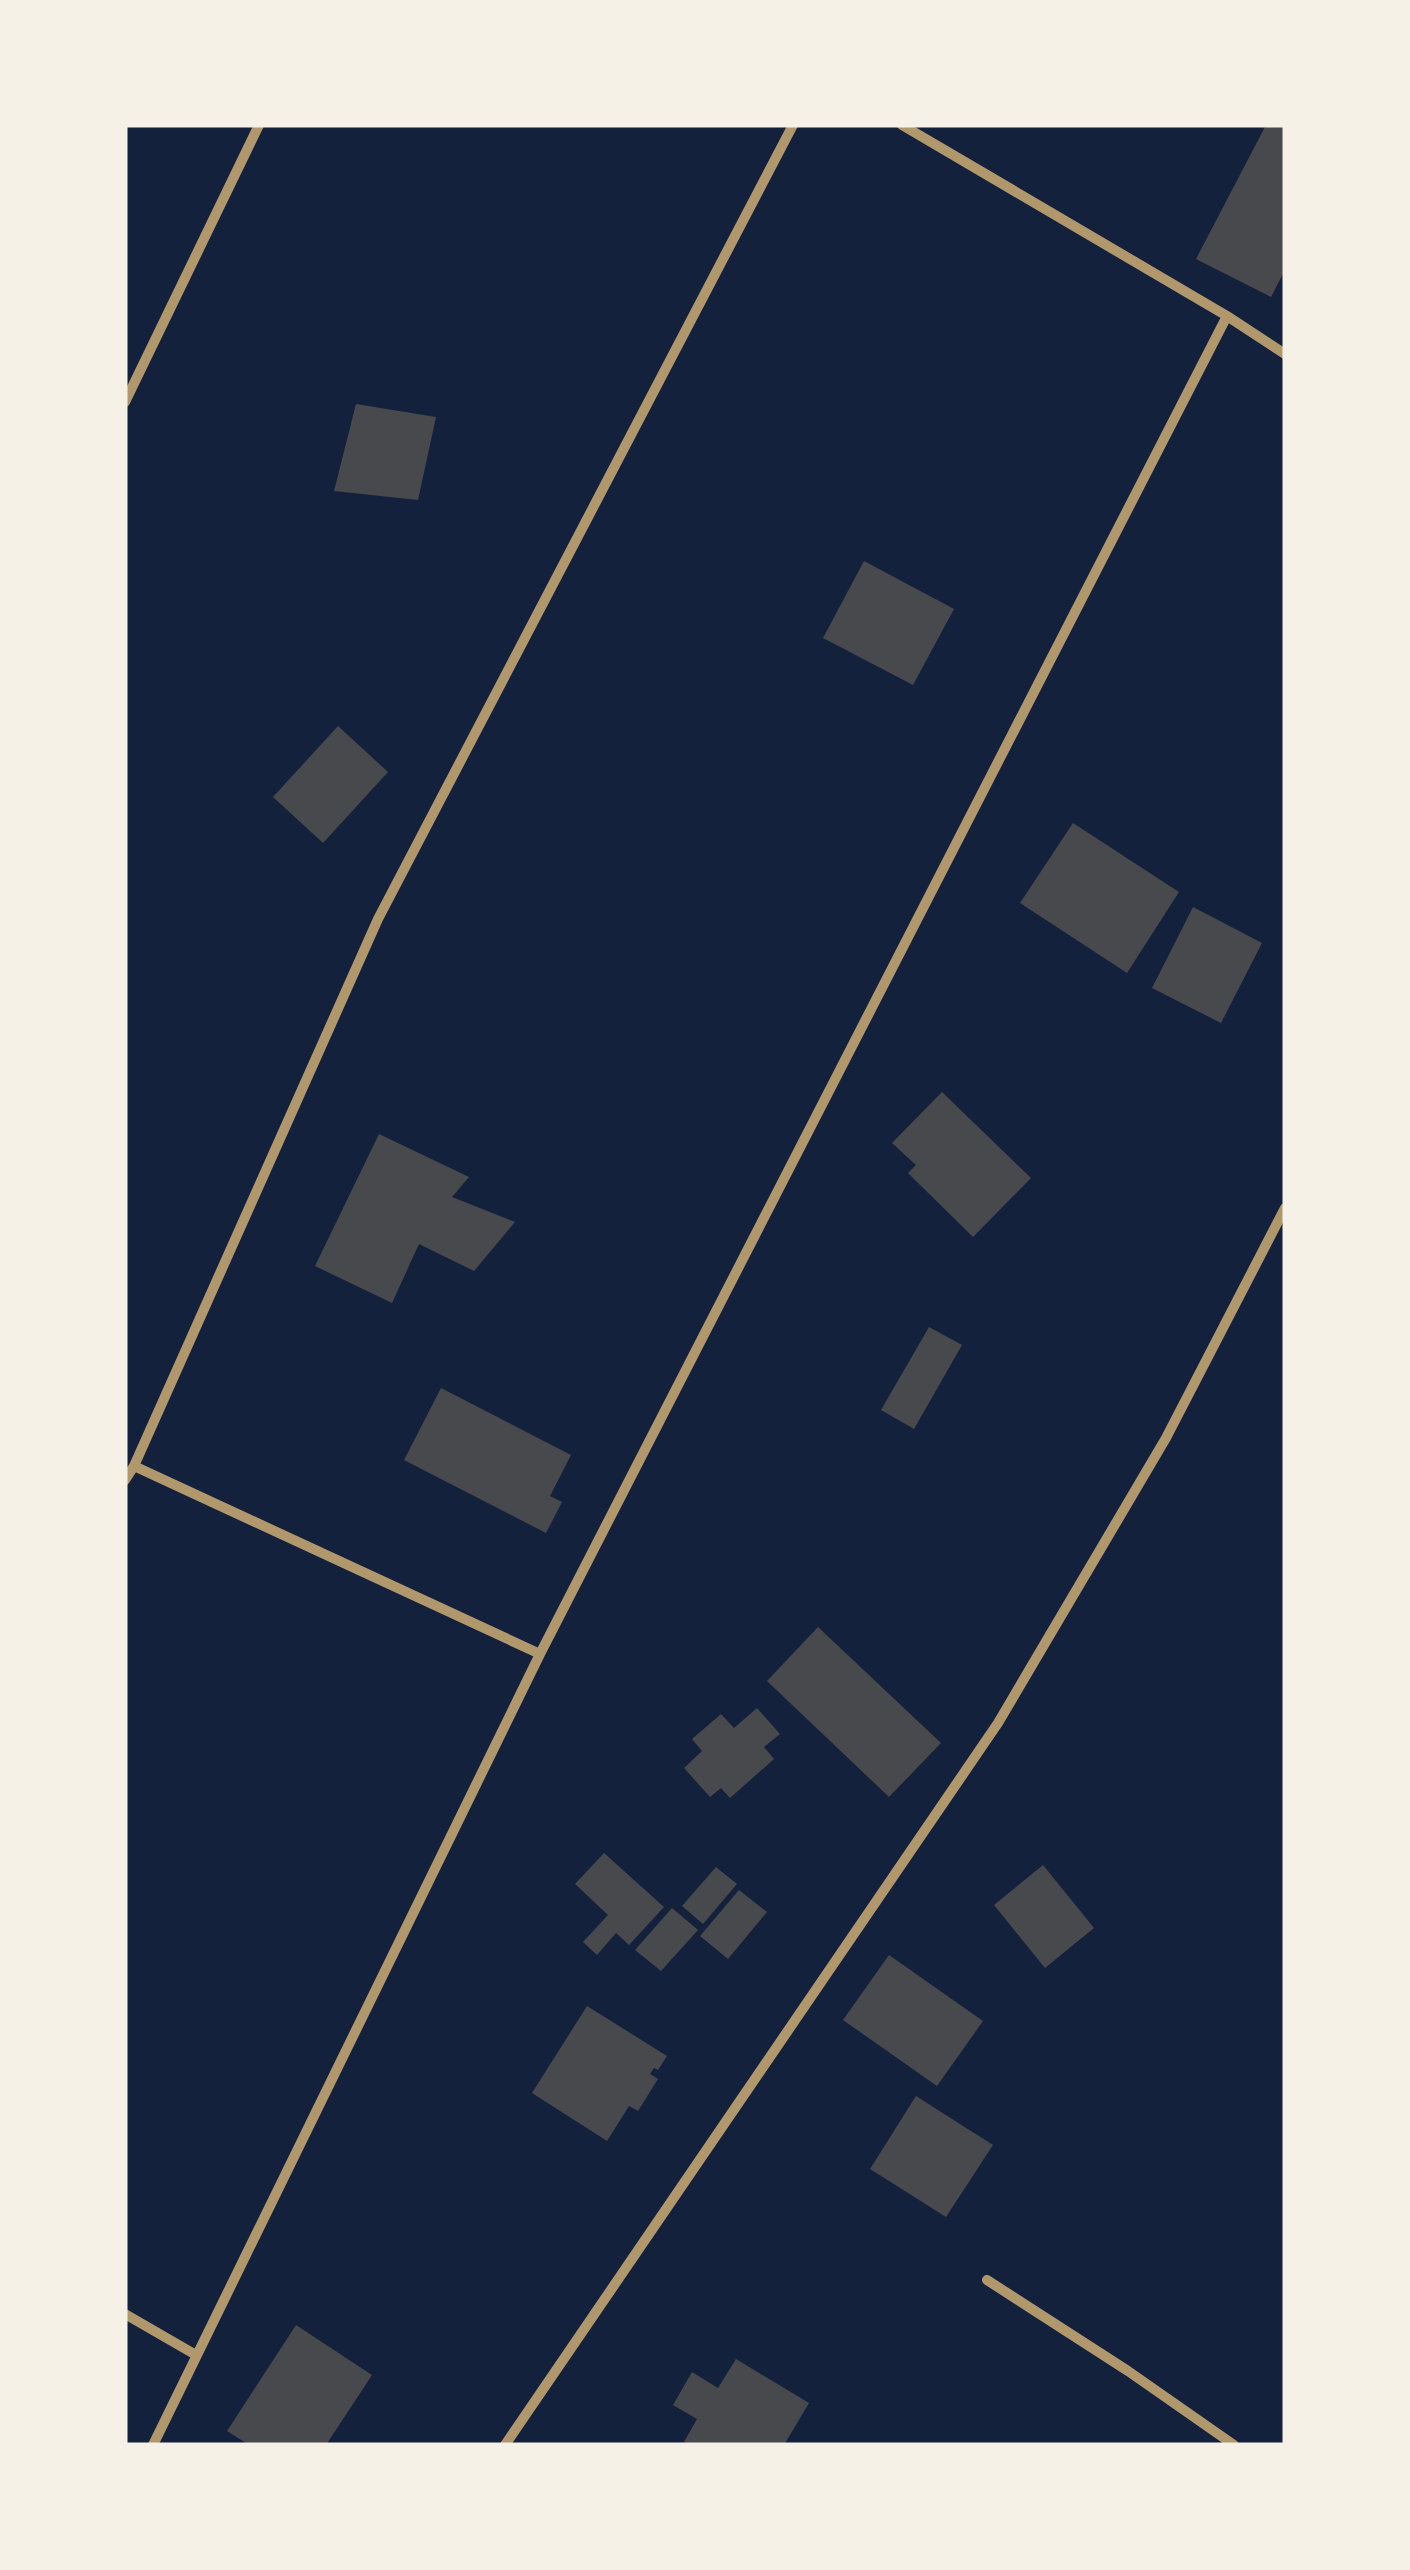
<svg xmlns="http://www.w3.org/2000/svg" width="1410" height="2570" viewBox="0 0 1410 2570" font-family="'Alegreya Sans',sans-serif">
	<rect width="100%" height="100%" fill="#14213d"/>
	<path fill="#48494c" d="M 1266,125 L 1285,125 L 1285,270 L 1271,297 L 1196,259 Z
		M 356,404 L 436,417 L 418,500 L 334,491 Z
		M 864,561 L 954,609 L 913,685 L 823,638 Z
		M 338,726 L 388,772 L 323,843 L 273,797 Z
		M 1073,823 L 1179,892 L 1127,973 L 1020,903 Z
		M 1193,907 L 1262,943 L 1221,1023 L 1152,988 Z
		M 942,1092 L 1031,1178 L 973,1237 L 908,1173 L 916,1165 L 892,1143 Z
		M 379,1134 L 469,1177 L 452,1197 L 515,1222 L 474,1271 L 419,1244 L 392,1303 L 315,1266 Z
		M 929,1327 L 962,1345 L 914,1429 L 881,1410 Z
		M 441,1388 L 571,1455 L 550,1496 L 562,1502 L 546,1533 L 404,1460 Z
		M 818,1627 L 941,1743 L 889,1797 L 767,1681 Z
		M 757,1708 L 780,1734 L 764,1747 L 774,1759 L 730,1798 L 721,1788 L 710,1797 L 684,1768 L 702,1751 L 692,1739 L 721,1714 L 734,1728 Z
		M 604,1853 L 664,1907 L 629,1945 L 616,1933 L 597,1955 L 583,1942 L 608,1915 L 575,1884 Z
		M 1043,1865 L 1094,1928 L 1045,1968 L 994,1905 Z
		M 716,1867 L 737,1884 L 703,1924 L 682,1906 Z
		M 739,1890 L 767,1912 L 728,1959 L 700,1936 Z
		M 672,1908 L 698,1930 L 661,1971 L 635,1950 Z
		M 889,1955 L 983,2021 L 937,2086 L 843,2020 Z
		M 587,2006 L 667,2056 L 658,2070 L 654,2068 L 650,2074 L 658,2079 L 638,2111 L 629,2106 L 607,2141 L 532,2093 Z
		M 916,2096 L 993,2145 L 946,2217 L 870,2169 Z
		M 296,2325 L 372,2375 L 326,2445 L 249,2445 L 227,2431 Z
		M 736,2359 L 809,2403 L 784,2445 L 689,2445 L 684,2442 L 697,2419 L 673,2405 L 692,2372 L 718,2388 Z"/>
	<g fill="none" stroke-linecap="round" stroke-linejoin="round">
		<path stroke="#b1986c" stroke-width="10" d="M 902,125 L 1227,316 L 1285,354
			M 125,402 L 259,125
			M 134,1466 L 540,1654
			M 125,1480 L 134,1466 L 378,919 L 793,125
			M 987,2280 L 1128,2371 L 1234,2445
			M 125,2314 L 196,2355
			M 153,2445 L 540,1654 L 1227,316
			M 505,2445 L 998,1723 L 1166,1438 L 1285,1208"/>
	</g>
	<rect width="1410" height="2570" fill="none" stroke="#f6f1e7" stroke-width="255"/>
</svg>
